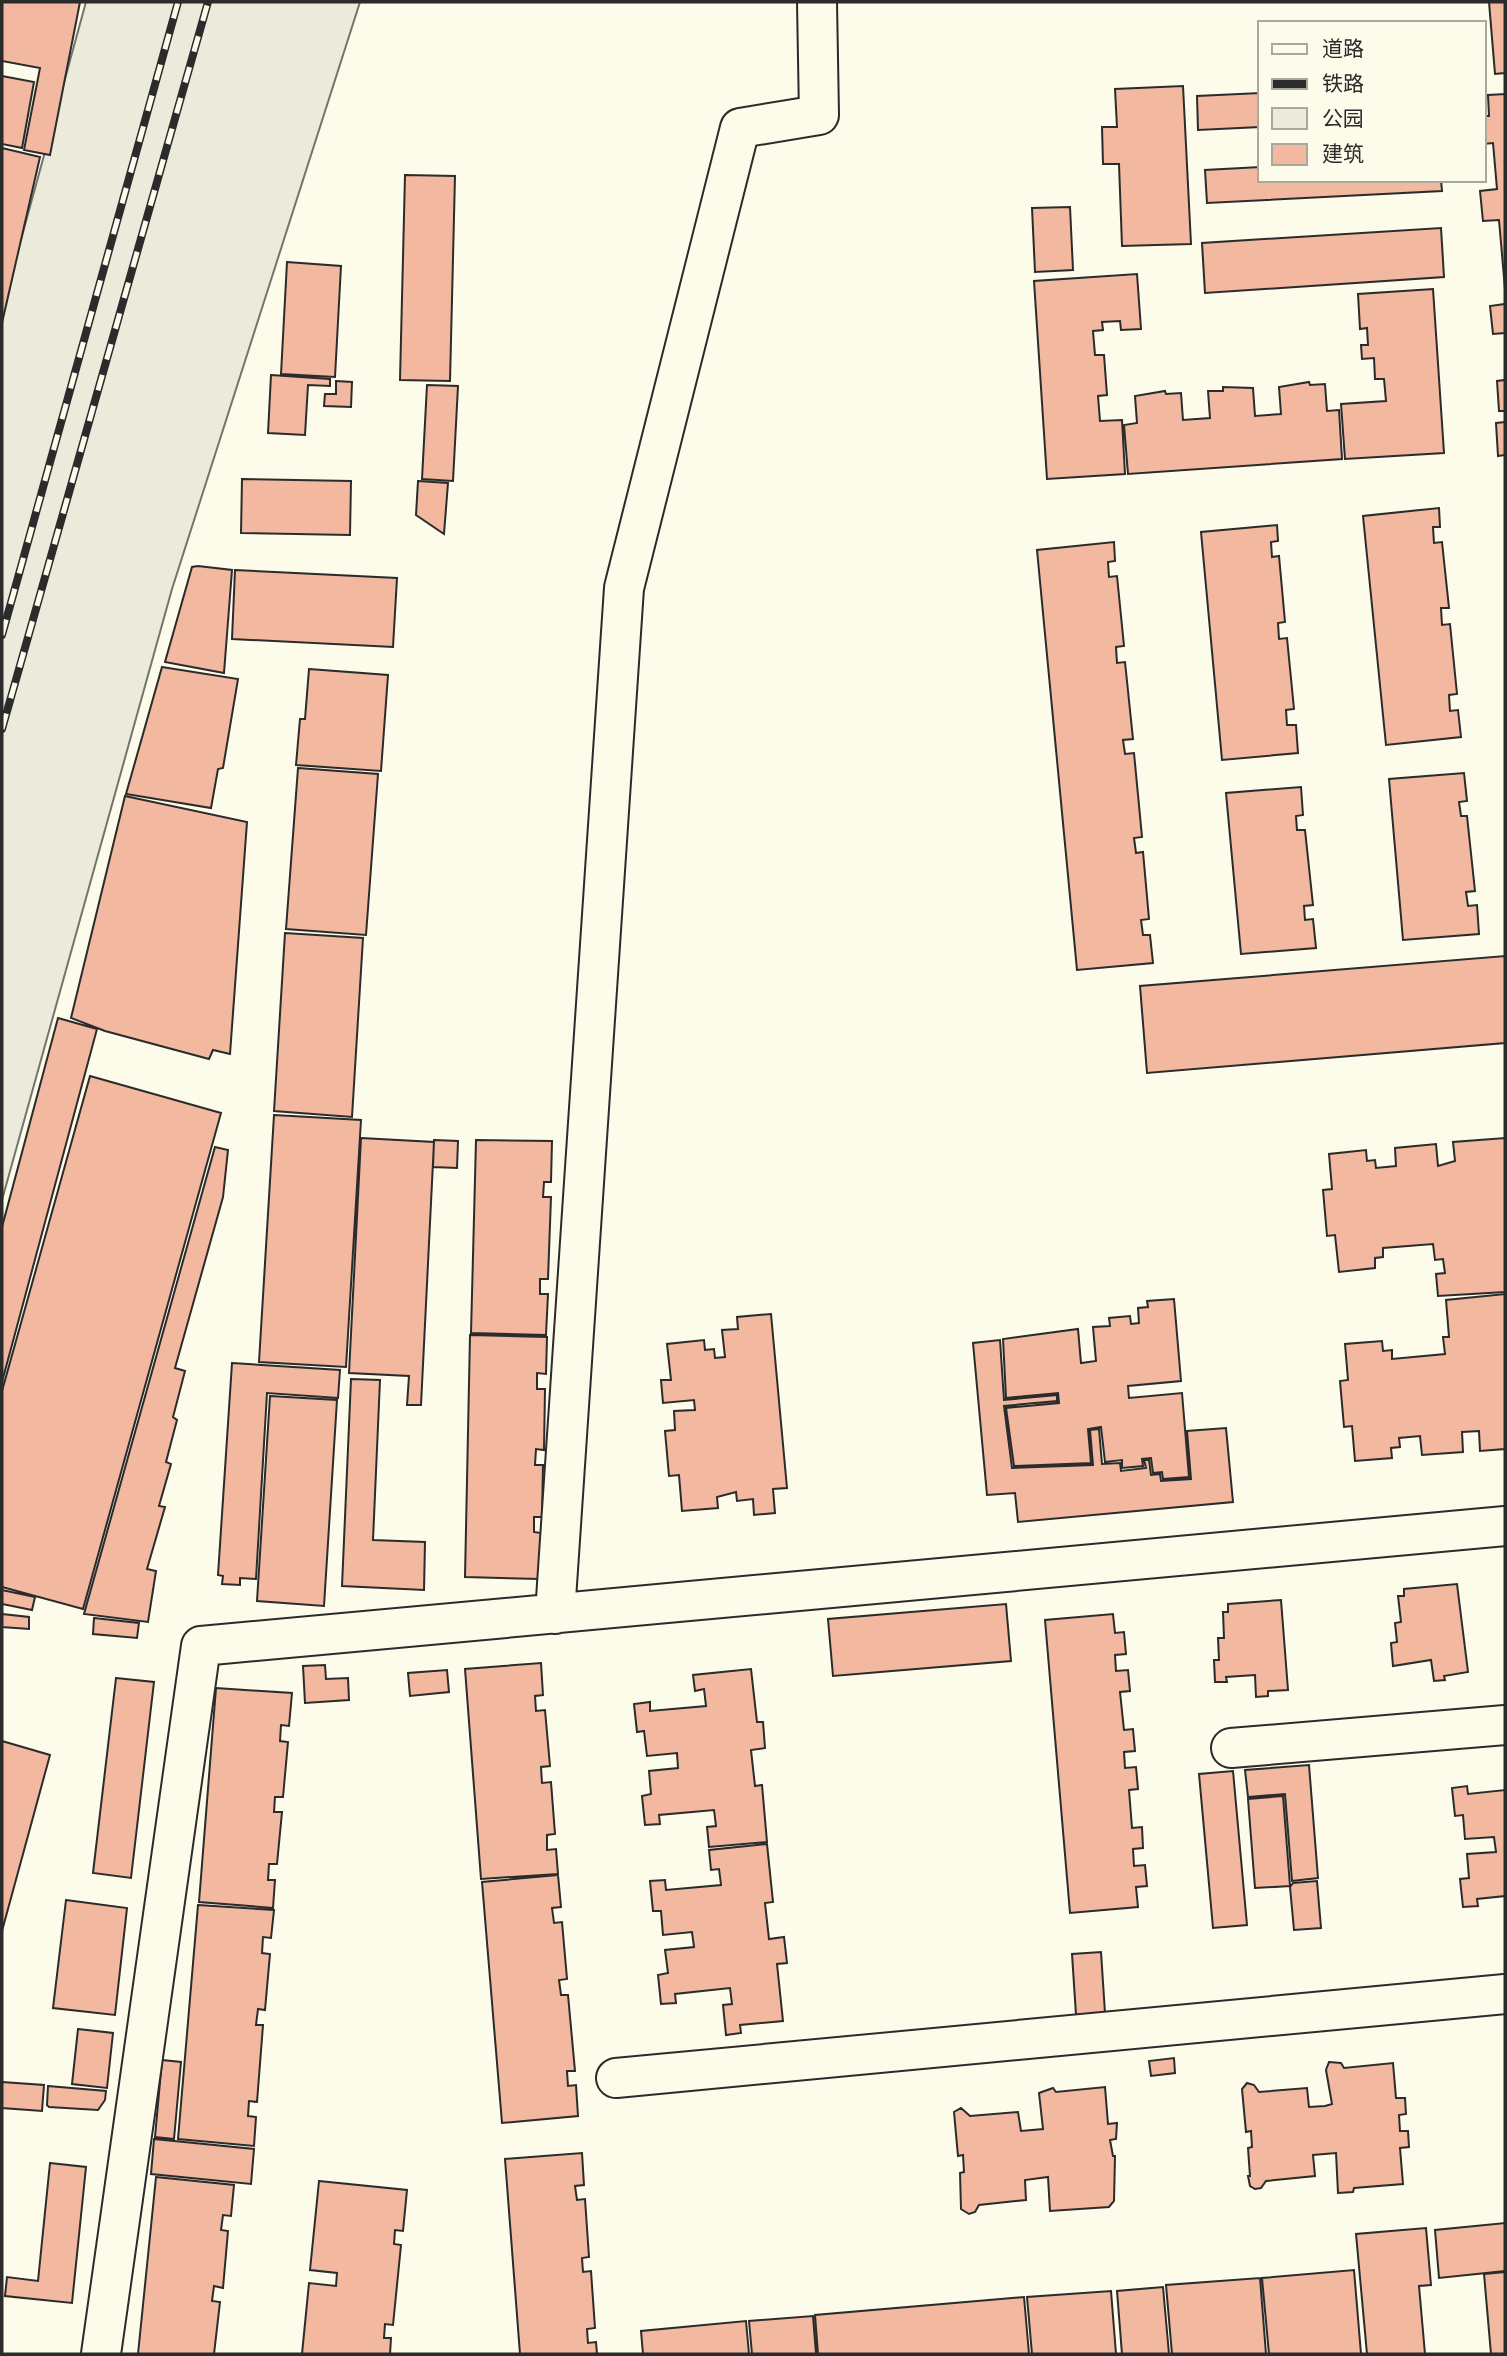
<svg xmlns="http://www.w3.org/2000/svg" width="1507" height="2356" viewBox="0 0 1507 2356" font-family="'Source Sans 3','Noto Sans SC',sans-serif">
	<rect width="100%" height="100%" fill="#fdfbea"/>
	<path fill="#ecebdb" stroke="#74746e" stroke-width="2" d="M 86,2 L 360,2 L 172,589 L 2,1200 L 2,309 Z"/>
	<path fill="#f2b8a0" stroke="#2b2b2b" stroke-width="2" d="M 2,2 L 80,2 L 50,155 L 24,150 L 40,68 L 2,61 Z
		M 1489,2 L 1505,2 L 1505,73 L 1495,74 Z
		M 2,76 L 34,82 L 22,148 L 2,144 Z
		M 1183,86 L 1191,244 L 1122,246 L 1119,164 L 1103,164 L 1102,127 L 1117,127 L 1115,89 Z
		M 1260,93 L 1260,127 L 1198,130 L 1197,96 Z
		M 1505,94 L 1505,289 L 1499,220 L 1483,221 L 1480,191 L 1497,189 L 1493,143 L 1484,144 L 1484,116 L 1489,116 L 1488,95 Z
		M 2,148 L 40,157 L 2,323 Z
		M 1260,167 L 1260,180 L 1441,180 L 1442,191 L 1207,203 L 1205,170 Z
		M 405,175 L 455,176 L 450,381 L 400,380 Z
		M 1070,207 L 1073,270 L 1035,272 L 1032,208 Z
		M 1441,228 L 1444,277 L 1205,293 L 1202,243 Z
		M 287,262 L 341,266 L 335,377 L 281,374 Z
		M 1137,274 L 1141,329 L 1121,330 L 1120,321 L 1102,322 L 1103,330 L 1093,331 L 1095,355 L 1104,355 L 1107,395 L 1098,396 L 1100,421 L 1122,420 L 1125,474 L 1047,479 L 1034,281 Z
		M 1433,289 L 1444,453 L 1345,459 L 1341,404 L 1386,401 L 1384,379 L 1375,379 L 1374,358 L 1362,359 L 1361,345 L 1368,345 L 1367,328 L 1360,329 L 1358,294 Z
		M 1505,304 L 1505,333 L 1493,334 L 1490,306 Z
		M 271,375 L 330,379 L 330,386 L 308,385 L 305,435 L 268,433 Z
		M 1505,380 L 1505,411 L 1499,411 L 1497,381 Z
		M 336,381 L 352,382 L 351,407 L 324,406 L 325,394 L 336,394 Z
		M 1309,382 L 1310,385 L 1325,384 L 1327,411 L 1339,410 L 1342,459 L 1128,474 L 1124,425 L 1137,423 L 1135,396 L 1165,391 L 1166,394 L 1181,393 L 1183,420 L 1210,418 L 1208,391 L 1223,391 L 1223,387 L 1253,388 L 1255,416 L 1281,414 L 1279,387 Z
		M 427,385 L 458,386 L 453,481 L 422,479 Z
		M 1505,422 L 1505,455 L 1498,456 L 1496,423 Z
		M 242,479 L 351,481 L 350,535 L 241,533 Z
		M 418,481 L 448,483 L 444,534 L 416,515 Z
		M 1439,508 L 1440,527 L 1433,527 L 1434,543 L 1442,542 L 1449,608 L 1441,608 L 1442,625 L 1450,624 L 1457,694 L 1449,695 L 1450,711 L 1458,710 L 1461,737 L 1386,745 L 1363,516 Z
		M 1277,525 L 1278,541 L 1271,542 L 1272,557 L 1279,556 L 1285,622 L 1278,623 L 1279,639 L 1287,638 L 1294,709 L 1286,710 L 1287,725 L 1296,725 L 1298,753 L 1222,760 L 1201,532 Z
		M 1114,542 L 1115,561 L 1108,562 L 1109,577 L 1117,576 L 1124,646 L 1116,647 L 1117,663 L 1125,662 L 1133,739 L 1123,740 L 1125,754 L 1134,753 L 1142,837 L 1134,838 L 1136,853 L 1143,852 L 1149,919 L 1141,920 L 1143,935 L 1150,935 L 1153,963 L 1077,970 L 1037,550 Z
		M 198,566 L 232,570 L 224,673 L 165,662 L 192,567 Z
		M 235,570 L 397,578 L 393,647 L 232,639 Z
		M 162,667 L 238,679 L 223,768 L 218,769 L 211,808 L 126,794 Z
		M 309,669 L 388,675 L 381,771 L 296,765 L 300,719 L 305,719 Z
		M 298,768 L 378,774 L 366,935 L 286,929 Z
		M 1464,773 L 1467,801 L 1459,802 L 1461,816 L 1467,816 L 1475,891 L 1466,892 L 1468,906 L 1477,905 L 1479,934 L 1403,940 L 1389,779 Z
		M 1301,787 L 1303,815 L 1296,816 L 1297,830 L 1305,830 L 1313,905 L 1304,906 L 1305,920 L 1313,919 L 1316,948 L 1241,954 L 1226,793 Z
		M 125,796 L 247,822 L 230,1054 L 213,1050 L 209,1059 L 105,1031 L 71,1018 Z
		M 285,933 L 363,938 L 352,1117 L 274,1111 Z
		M 1505,956 L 1505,1043 L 1147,1073 L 1140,986 Z
		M 58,1018 L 97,1029 L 2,1382 L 2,1227 Z
		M 90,1076 L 221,1113 L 83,1609 L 2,1587 L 2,1391 Z
		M 274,1115 L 361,1120 L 346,1367 L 259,1362 Z
		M 361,1138 L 434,1142 L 421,1405 L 407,1405 L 409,1376 L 349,1373 Z
		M 1505,1138 L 1505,1292 L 1438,1296 L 1436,1274 L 1445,1273 L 1443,1259 L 1435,1260 L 1433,1244 L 1383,1248 L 1383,1257 L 1375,1258 L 1375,1268 L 1339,1272 L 1335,1235 L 1327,1236 L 1323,1190 L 1332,1189 L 1329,1154 L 1366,1150 L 1367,1161 L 1375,1160 L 1376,1168 L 1396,1166 L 1395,1148 L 1436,1144 L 1438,1166 L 1455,1161 L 1453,1142 Z
		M 434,1140 L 458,1141 L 457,1168 L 433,1167 Z
		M 476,1140 L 552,1141 L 551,1182 L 544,1182 L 543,1197 L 551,1197 L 548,1279 L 540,1279 L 540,1294 L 548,1294 L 546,1335 L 471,1333 Z
		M 215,1147 L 228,1150 L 223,1197 L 175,1368 L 185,1371 L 173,1417 L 177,1420 L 166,1462 L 171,1464 L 159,1506 L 165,1507 L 147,1569 L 156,1571 L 148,1622 L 84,1614 Z
		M 1505,1294 L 1505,1449 L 1480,1451 L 1479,1431 L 1462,1432 L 1463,1452 L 1422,1455 L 1420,1436 L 1399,1438 L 1400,1447 L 1391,1448 L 1392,1458 L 1355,1461 L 1352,1426 L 1344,1427 L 1340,1381 L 1348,1380 L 1345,1344 L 1382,1341 L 1383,1351 L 1392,1350 L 1392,1359 L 1445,1354 L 1443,1337 L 1449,1337 L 1446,1300 Z
		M 1174,1299 L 1181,1381 L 1128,1386 L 1129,1398 L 1182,1393 L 1189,1477 L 1163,1479 L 1162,1472 L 1153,1473 L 1151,1458 L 1142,1459 L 1143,1466 L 1122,1468 L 1122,1460 L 1105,1462 L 1101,1427 L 1088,1429 L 1091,1463 L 1014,1466 L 1006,1408 L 1059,1403 L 1058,1393 L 1006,1398 L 1003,1339 L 1078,1329 L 1081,1363 L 1096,1361 L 1093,1327 L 1110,1326 L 1109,1318 L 1130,1316 L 1131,1324 L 1139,1323 L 1138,1308 L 1148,1307 L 1147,1301 Z
		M 771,1314 L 787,1488 L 773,1489 L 775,1513 L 754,1515 L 753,1499 L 737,1501 L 736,1492 L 717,1497 L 718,1508 L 682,1511 L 679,1475 L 669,1476 L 665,1431 L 675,1430 L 674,1411 L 695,1410 L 694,1400 L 663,1403 L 661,1380 L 671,1380 L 667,1344 L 704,1340 L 705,1350 L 714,1349 L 715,1358 L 725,1357 L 722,1330 L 738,1329 L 737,1317 Z
		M 470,1335 L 547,1337 L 546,1374 L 537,1373 L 537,1389 L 545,1389 L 544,1450 L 536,1449 L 535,1465 L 543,1465 L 542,1517 L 534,1517 L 534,1532 L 541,1533 L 540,1579 L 465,1577 Z
		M 1000,1340 L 1004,1400 L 1057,1395 L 1057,1401 L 1004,1406 L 1012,1468 L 1093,1465 L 1090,1430 L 1099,1429 L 1102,1464 L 1120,1463 L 1121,1471 L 1146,1468 L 1144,1460 L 1149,1460 L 1151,1475 L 1160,1474 L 1161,1481 L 1191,1479 L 1187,1431 L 1226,1428 L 1233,1502 L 1018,1522 L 1015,1493 L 987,1495 L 973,1343 Z
		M 232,1363 L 340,1370 L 338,1398 L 267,1393 L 256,1579 L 240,1578 L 240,1585 L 222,1584 L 223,1576 L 218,1575 Z
		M 351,1379 L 380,1380 L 373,1540 L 425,1542 L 424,1590 L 342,1586 Z
		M 270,1396 L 337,1400 L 324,1606 L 257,1601 Z
		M 1457,1584 L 1468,1672 L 1444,1676 L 1445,1680 L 1434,1681 L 1431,1660 L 1393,1666 L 1391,1643 L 1397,1642 L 1395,1623 L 1401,1622 L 1398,1596 L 1404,1596 L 1404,1589 Z
		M 2,1590 L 35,1597 L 32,1610 L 2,1604 Z
		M 1281,1600 L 1288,1690 L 1268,1691 L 1268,1696 L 1256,1697 L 1255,1675 L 1226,1677 L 1227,1682 L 1215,1682 L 1214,1660 L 1219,1660 L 1218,1638 L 1224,1638 L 1223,1612 L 1228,1612 L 1228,1604 Z
		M 1006,1604 L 1011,1661 L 833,1676 L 828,1619 Z
		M 2,1614 L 29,1617 L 29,1629 L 2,1627 Z
		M 1113,1614 L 1115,1633 L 1124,1632 L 1126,1654 L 1115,1655 L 1116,1671 L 1128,1670 L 1130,1691 L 1120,1692 L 1124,1730 L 1133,1729 L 1135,1751 L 1124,1752 L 1125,1768 L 1136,1767 L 1138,1789 L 1129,1790 L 1132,1828 L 1142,1827 L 1143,1848 L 1133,1849 L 1134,1866 L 1145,1865 L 1147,1886 L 1136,1887 L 1138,1907 L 1070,1913 L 1045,1620 Z
		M 94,1618 L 139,1623 L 137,1638 L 93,1634 Z
		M 541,1663 L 543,1695 L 535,1696 L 536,1711 L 545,1710 L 550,1766 L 541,1767 L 542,1783 L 551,1782 L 555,1834 L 547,1835 L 547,1850 L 556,1849 L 558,1874 L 481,1879 L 465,1669 Z
		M 325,1665 L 326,1679 L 348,1678 L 349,1700 L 305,1703 L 303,1666 Z
		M 751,1669 L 757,1722 L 763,1722 L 765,1748 L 751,1750 L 755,1786 L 762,1785 L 767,1842 L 709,1847 L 707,1827 L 716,1826 L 714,1810 L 659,1815 L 660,1824 L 645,1825 L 642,1796 L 651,1794 L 649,1771 L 678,1768 L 677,1753 L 647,1756 L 644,1731 L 637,1732 L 634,1704 L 650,1702 L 650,1711 L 706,1706 L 704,1689 L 695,1691 L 693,1675 Z
		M 447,1670 L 449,1692 L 410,1696 L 408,1673 Z
		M 116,1678 L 154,1682 L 131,1878 L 93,1873 Z
		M 216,1688 L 292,1693 L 289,1726 L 281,1725 L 280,1741 L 288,1742 L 283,1797 L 275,1797 L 274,1812 L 282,1812 L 277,1864 L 269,1864 L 268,1880 L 275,1880 L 273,1908 L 199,1902 Z
		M 2,1741 L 50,1755 L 2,1931 Z
		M 1309,1765 L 1318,1878 L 1292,1881 L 1285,1794 L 1248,1797 L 1245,1770 Z
		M 1233,1771 L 1247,1925 L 1213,1928 L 1199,1774 Z
		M 1467,1786 L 1468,1794 L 1505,1790 L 1505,1896 L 1477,1899 L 1478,1906 L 1463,1907 L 1460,1879 L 1469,1878 L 1467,1854 L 1496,1852 L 1494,1837 L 1465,1839 L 1463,1815 L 1455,1816 L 1452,1788 Z
		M 1283,1796 L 1290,1886 L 1255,1888 L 1248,1799 Z
		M 767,1844 L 773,1902 L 765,1903 L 769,1939 L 784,1937 L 787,1963 L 777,1964 L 783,2021 L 740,2025 L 741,2033 L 726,2035 L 723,2005 L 732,2004 L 730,1988 L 675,1994 L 676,2003 L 661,2004 L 658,1975 L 668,1973 L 665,1950 L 694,1947 L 692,1932 L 663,1935 L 661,1911 L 653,1911 L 650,1881 L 665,1880 L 666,1890 L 721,1885 L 719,1869 L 711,1870 L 709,1850 Z
		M 558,1875 L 561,1907 L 552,1908 L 554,1923 L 562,1922 L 567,1979 L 559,1980 L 561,1995 L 568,1995 L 575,2071 L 567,2071 L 568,2086 L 576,2085 L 578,2116 L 502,2123 L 482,1882 Z
		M 1317,1881 L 1321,1928 L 1294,1930 L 1290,1887 L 1293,1883 Z
		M 66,1900 L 127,1908 L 115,2015 L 53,2008 Z
		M 198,1905 L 274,1910 L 271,1938 L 263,1937 L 262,1953 L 270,1954 L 265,2010 L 258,2009 L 256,2025 L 263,2025 L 257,2102 L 249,2101 L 248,2116 L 256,2117 L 254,2146 L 178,2139 Z
		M 1101,1952 L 1105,2013 L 1076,2015 L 1072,1954 Z
		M 78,2029 L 113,2033 L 107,2088 L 72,2084 Z
		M 1174,2058 L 1175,2073 L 1151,2076 L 1149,2061 Z
		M 162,2060 L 181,2062 L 174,2139 L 155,2137 Z
		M 1329,2062 L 1341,2063 L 1344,2068 L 1393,2063 L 1396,2098 L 1405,2098 L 1406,2114 L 1399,2115 L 1400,2131 L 1408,2131 L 1409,2147 L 1400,2148 L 1403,2184 L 1354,2188 L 1353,2192 L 1338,2193 L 1336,2153 L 1313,2155 L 1315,2176 L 1266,2181 L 1261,2188 L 1255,2189 L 1250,2186 L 1248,2176 L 1250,2176 L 1248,2148 L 1252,2147 L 1251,2131 L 1246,2132 L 1242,2089 L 1247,2083 L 1254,2085 L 1259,2092 L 1307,2088 L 1309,2107 L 1325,2106 L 1332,2104 L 1326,2070 Z
		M 2,2082 L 44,2085 L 42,2111 L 2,2108 Z
		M 48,2086 L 106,2091 L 105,2100 L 98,2110 L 49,2107 L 47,2105 Z
		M 1105,2087 L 1108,2124 L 1117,2123 L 1116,2139 L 1110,2140 L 1113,2156 L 1115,2156 L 1114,2201 L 1109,2207 L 1050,2211 L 1048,2177 L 1025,2180 L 1026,2200 L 979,2205 L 975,2212 L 969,2214 L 961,2209 L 960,2173 L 964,2172 L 963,2155 L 958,2156 L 954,2112 L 961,2108 L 970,2116 L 1018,2112 L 1021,2131 L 1043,2129 L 1039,2093 L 1053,2088 L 1056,2092 Z
		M 154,2139 L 254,2149 L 251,2184 L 151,2174 Z
		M 582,2153 L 584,2185 L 575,2186 L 577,2200 L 585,2199 L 589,2257 L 582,2258 L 583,2272 L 591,2271 L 595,2328 L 587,2329 L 588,2343 L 596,2342 L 597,2354 L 520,2354 L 505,2159 Z
		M 50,2163 L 86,2167 L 72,2303 L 5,2296 L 7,2277 L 38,2281 Z
		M 156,2177 L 234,2185 L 231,2216 L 223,2215 L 221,2230 L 228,2231 L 223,2288 L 214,2286 L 212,2301 L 220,2302 L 214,2354 L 138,2354 Z
		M 319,2181 L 407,2190 L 403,2231 L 395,2230 L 394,2244 L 401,2245 L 393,2325 L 385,2324 L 384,2338 L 391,2338 L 390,2354 L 302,2354 L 309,2283 L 336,2286 L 337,2273 L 310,2270 Z
		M 1505,2223 L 1505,2271 L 1439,2278 L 1435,2230 Z
		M 1426,2228 L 1431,2285 L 1419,2286 L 1425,2354 L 1367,2354 L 1356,2234 Z
		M 1354,2270 L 1361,2354 L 1269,2354 L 1262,2278 Z
		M 1505,2272 L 1505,2354 L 1491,2354 L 1484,2274 Z
		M 1260,2278 L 1266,2354 L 1172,2354 L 1166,2285 Z
		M 1163,2287 L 1169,2354 L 1122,2354 L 1117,2291 Z
		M 1111,2291 L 1116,2354 L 1032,2354 L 1027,2297 Z
		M 1024,2297 L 1029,2354 L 818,2354 L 815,2315 Z
		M 813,2316 L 816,2354 L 752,2354 L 749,2321 Z
		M 746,2321 L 749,2354 L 643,2354 L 641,2331 Z"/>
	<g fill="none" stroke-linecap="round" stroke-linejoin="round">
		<g stroke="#2b2b2b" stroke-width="42">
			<path id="minor" d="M 555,1614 L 624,588 L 740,128 L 819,115 L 817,2
				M 1231,1748 L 1505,1725
				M 616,2078 L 1505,1994
				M 101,2354 L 201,1646 L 1505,1526"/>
		</g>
		<use href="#minor" stroke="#fdfbea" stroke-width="38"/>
		<g stroke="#2b2b2b" stroke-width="8">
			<path id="rail" d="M 2,635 L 178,2
				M 2,729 L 208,2"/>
		</g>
		<use href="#rail" stroke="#fdfbea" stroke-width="5" stroke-dasharray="16" stroke-linecap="butt"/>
	</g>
	<rect width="1507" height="2356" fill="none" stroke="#2b2b2b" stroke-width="7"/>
	<rect x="1258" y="21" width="228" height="161" fill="#fdfbea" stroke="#a9a89e" stroke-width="2"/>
	<rect x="1272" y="44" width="35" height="10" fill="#fdfbea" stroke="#a9a89e" stroke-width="2"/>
	<text x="1322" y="56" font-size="21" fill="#2b2b2b">道路</text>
	<rect x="1272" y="79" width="35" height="10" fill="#2b2b2b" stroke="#a9a89e" stroke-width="2"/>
	<text x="1322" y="91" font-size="21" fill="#2b2b2b">铁路</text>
	<rect x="1272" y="108" width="35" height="21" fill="#ecebdb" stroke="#a9a89e" stroke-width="2"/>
	<text x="1322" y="126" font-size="21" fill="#2b2b2b">公园</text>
	<rect x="1272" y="144" width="35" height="21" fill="#f2b8a0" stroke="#a9a89e" stroke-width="2"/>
	<text x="1322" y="161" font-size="21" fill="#2b2b2b">建筑</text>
</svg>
